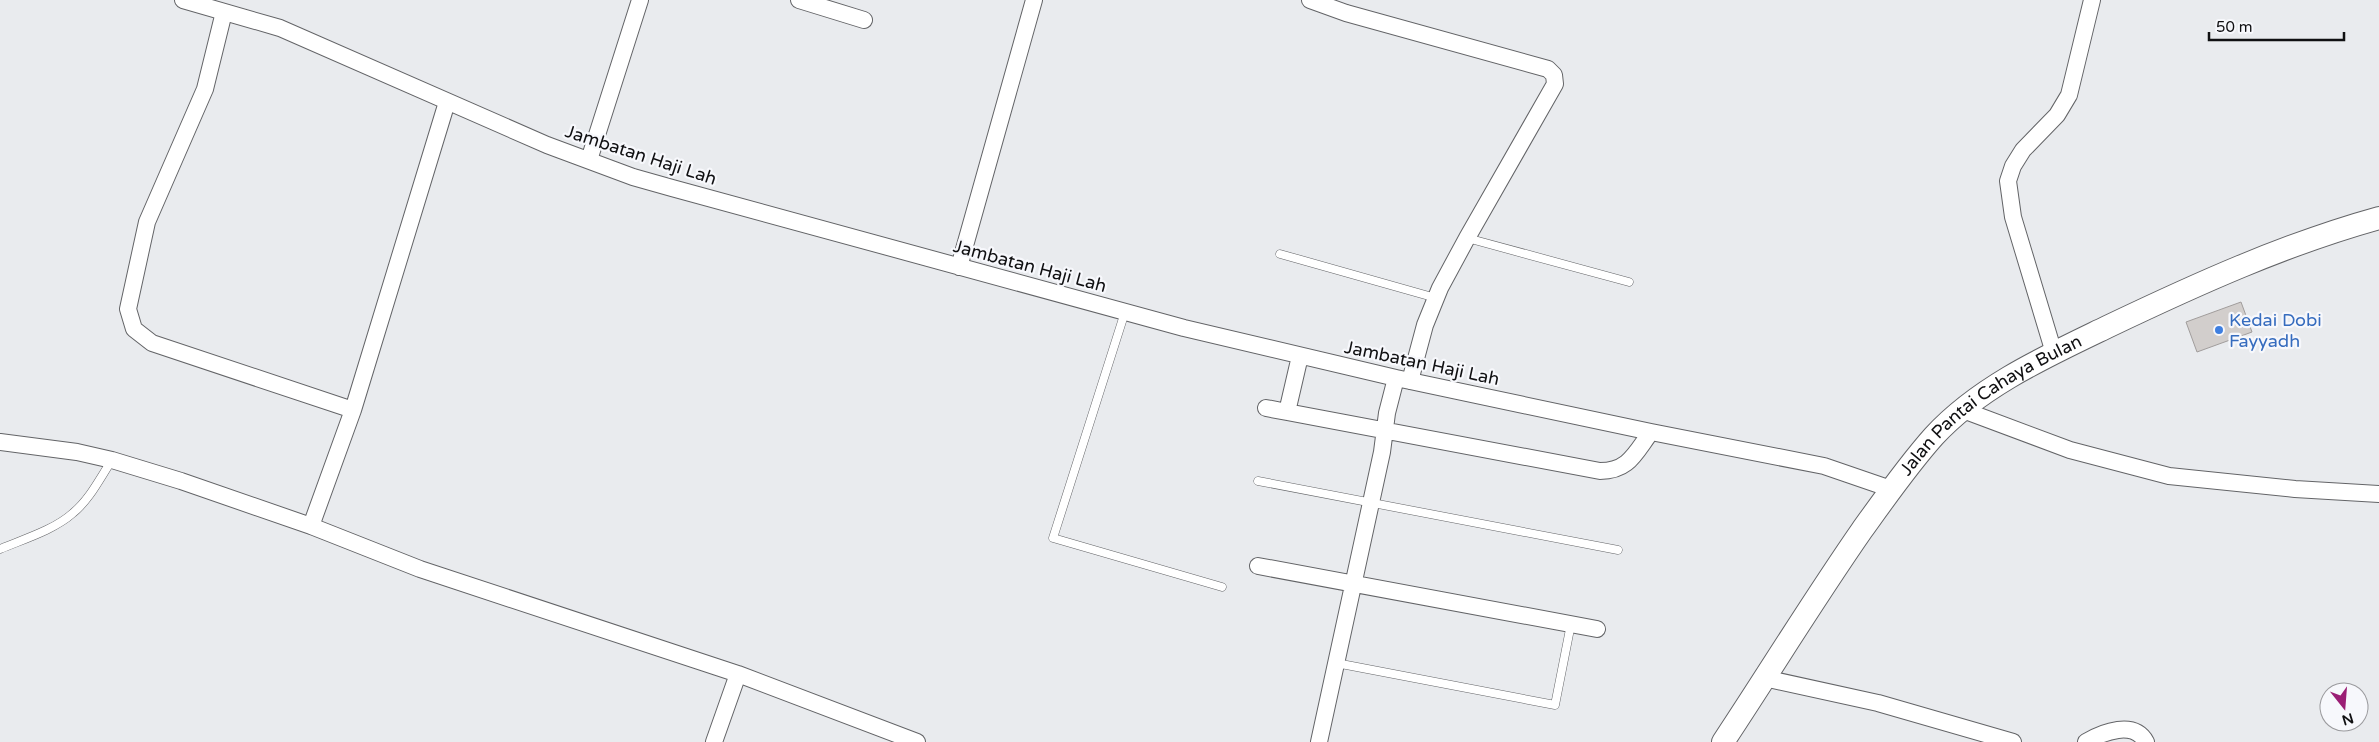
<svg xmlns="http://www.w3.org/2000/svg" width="2379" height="742" viewBox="0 0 2379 742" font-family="'Varela Round',sans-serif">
	<rect width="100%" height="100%" fill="#e9ebee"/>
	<path fill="#d2cecc" stroke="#a19d9c" d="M 2241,302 L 2252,332 L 2197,352 L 2186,322 Z"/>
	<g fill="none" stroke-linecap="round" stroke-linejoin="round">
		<g stroke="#636467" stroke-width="9">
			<path id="lane" d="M 1467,238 L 1629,282
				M 1280,254 L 1436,298
				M 1125,312 L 1053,538 L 1222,587
				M 1258,481 L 1618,550
				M 0,549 C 24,539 54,530 73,513 C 90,499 100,478 112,460
				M 1336,663 L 1555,705 L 1571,624"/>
		</g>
		<g stroke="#636467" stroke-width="18">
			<path id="street" d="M 183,0 L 280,28 L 547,145 L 633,177 L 672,188 L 1184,328 L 1396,378 L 1651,432 L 1824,466 L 1891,489
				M 799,0 L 864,20
				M 1310,0 L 1346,13 L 1548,69 L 1554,75 L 1555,84 L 1467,238 L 1440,288 L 1425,325 L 1410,381
				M 224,12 L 205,89 L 147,222 L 128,309 L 134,329 L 152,343 L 353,410
				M 589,160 L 640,0
				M 959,267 L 1034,0
				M 2054,353 L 2013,217 L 2008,181 L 2013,166 L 2023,150 L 2057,115 L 2069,95 L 2092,0
				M 1300,356 L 1287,412 L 1600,471 C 1629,471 1635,453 1651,432
				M 1266,408 L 1287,412
				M 1963,410 L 2070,450 L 2169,476 L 2295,489 L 2379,494
				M 0,442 L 77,452 L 112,460 L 181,481 L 311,526 L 420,569 L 738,674 L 917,742
				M 311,526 L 353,410 L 447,102
				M 1258,566 L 1597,629
				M 1764,678 L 1878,703 L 2013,742
				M 714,742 L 738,674
				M 1319,742 L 1382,452 L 1387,413 L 1396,378
				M 2086,742 C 2103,732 2134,720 2146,742"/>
		</g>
		<g stroke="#636467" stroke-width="24">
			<g id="secondary">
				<path id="s1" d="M 1723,742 C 1770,671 1814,599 1862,530 C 1885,498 1908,465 1934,436 C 1980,386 2047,356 2107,327 C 2195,285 2285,244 2379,218"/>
			</g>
		</g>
		<use href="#lane" stroke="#fff" stroke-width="8"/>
		<use href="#street" stroke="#fff" stroke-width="16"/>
		<use href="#secondary" stroke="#fff" stroke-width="22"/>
	</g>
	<circle fill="#3f7fe0" stroke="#f7f8fc" stroke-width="2" cx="2219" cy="330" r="5"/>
	<g text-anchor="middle" stroke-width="4.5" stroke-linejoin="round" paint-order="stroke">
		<g font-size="18" fill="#101012" stroke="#f7f8fc">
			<text transform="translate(641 155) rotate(18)" y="6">Jambatan Haji Lah</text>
			<text transform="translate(1030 266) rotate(15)" y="6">Jambatan Haji Lah</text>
			<text transform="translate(1422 363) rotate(12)" y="6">Jambatan Haji Lah</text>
			<text dy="6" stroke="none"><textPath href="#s1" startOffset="436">Jalan Pantai Cahaya Bulan</textPath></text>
		</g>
		<g font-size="18" fill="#366cbe" stroke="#f7f8fc" text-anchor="start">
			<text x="2229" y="326">Kedai Dobi<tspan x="2229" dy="21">Fayyadh</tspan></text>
		</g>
	</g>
	<g transform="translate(2344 707) rotate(163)"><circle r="24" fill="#f7f8fc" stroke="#9b9b9e"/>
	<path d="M0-4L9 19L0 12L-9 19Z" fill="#9b1e75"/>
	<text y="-8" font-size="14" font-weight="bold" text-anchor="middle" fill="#101012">N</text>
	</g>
	<path d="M2209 32v8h135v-8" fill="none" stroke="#101012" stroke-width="2.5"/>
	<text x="2216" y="32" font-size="15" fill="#101012" stroke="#f7f8fc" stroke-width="4" paint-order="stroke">50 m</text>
</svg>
